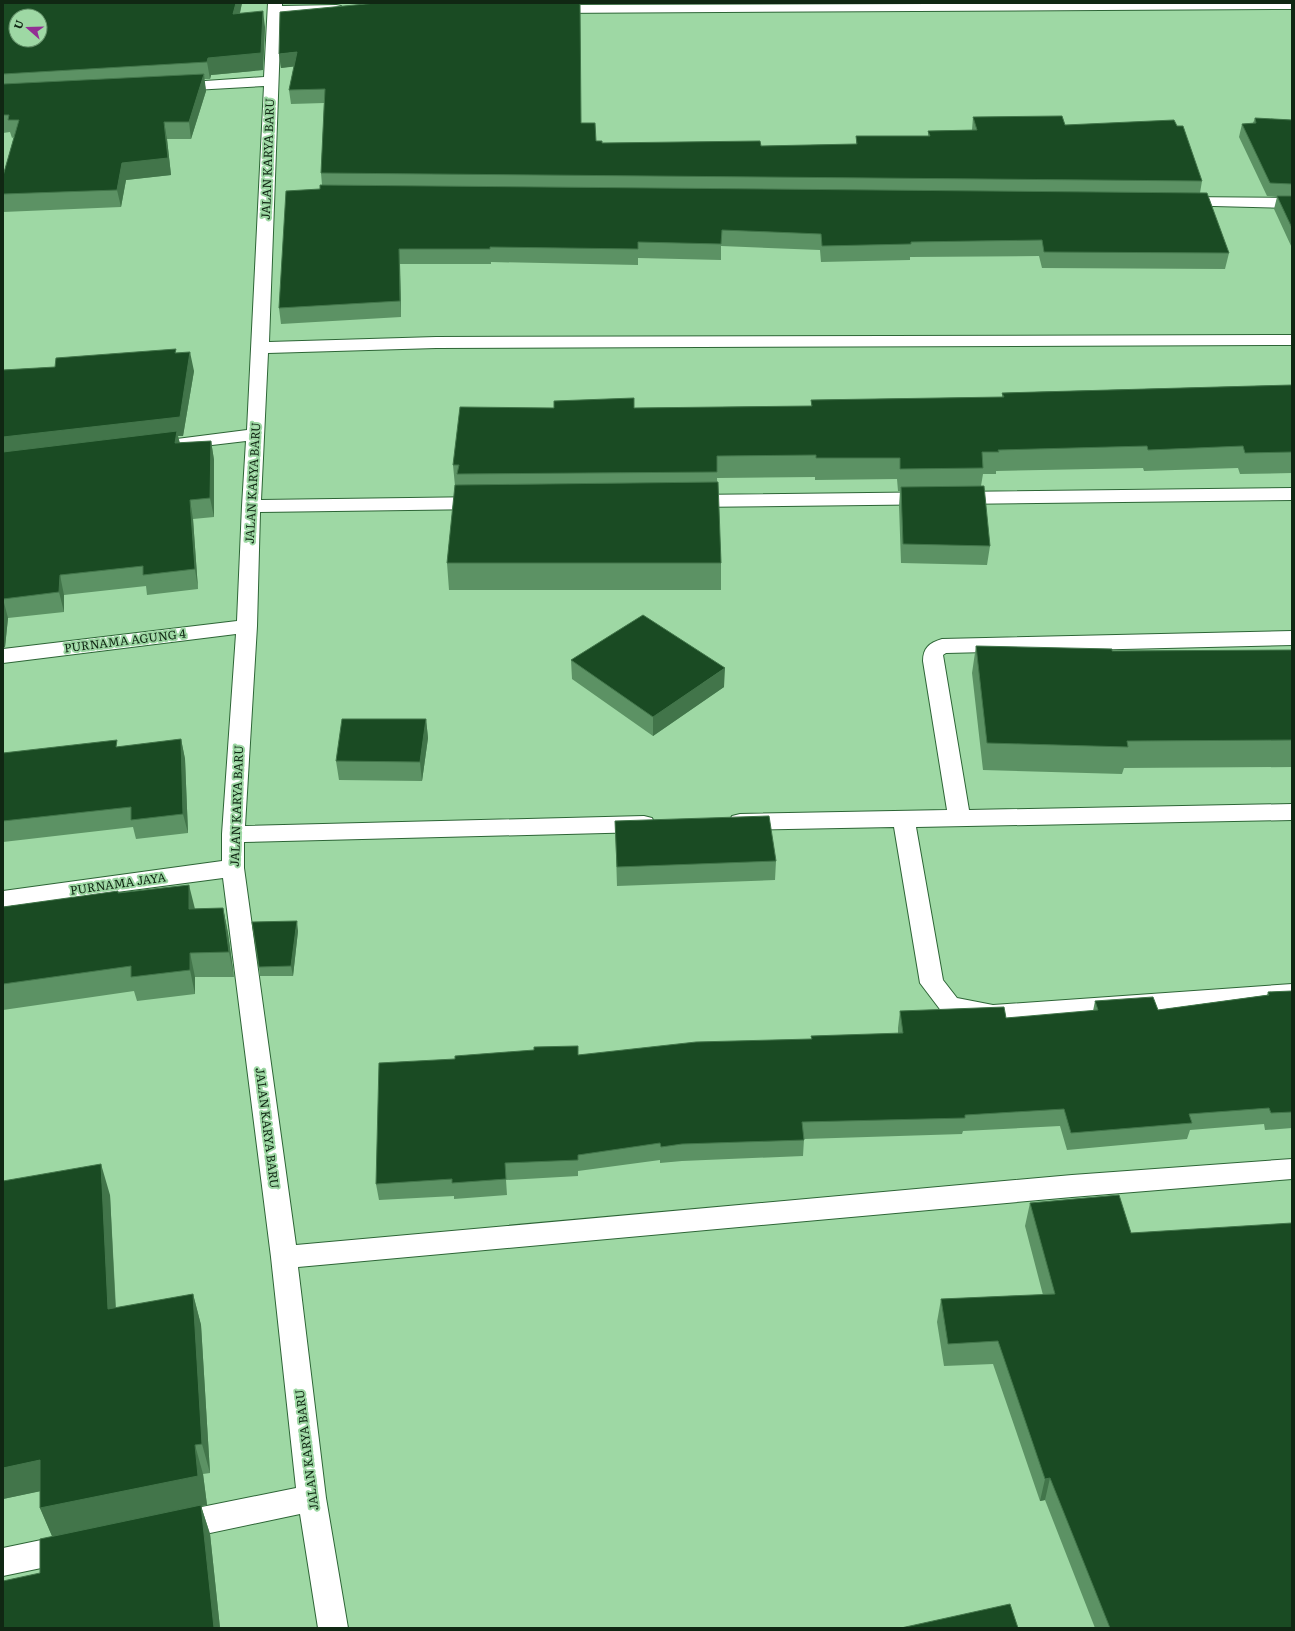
<svg xmlns="http://www.w3.org/2000/svg" width="1295" height="1631" viewBox="0 0 1295 1631" font-family="Literata,serif">
	<rect width="100%" height="100%" fill="#9ed8a4"/>
	<g fill="none" stroke-linecap="round" stroke-linejoin="round">
		<g stroke="#2d6536" stroke-width="2">
			<path id="minor" d="M 268,3 L 282,3 L 282,6 L 336,5 L 341,6 L 343,9 L 341,12 L 336,13 L 281,14 L 269,342 L 436,337 L 1292,335 L 1292,345 L 436,348 L 268,353 L 261,500 L 483,497 L 490,499 L 492,503 L 490,507 L 483,509 L 260,512 L 257,626 L 245,826 L 644,816 L 652,818 L 655,824 L 652,830 L 644,832 L 244,842 L 244,868 L 296,1245 L 1072,1175 L 1292,1159 L 1292,1179 L 1072,1197 L 298,1267 L 326,1498 L 348,1628 L 318,1628 L 300,1514 L 177,1540 L 167,1536 L 162,1526 L 167,1516 L 177,1512 L 296,1488 L 271,1257 L 223,878 L 3,907 L 3,891 L 222,861 L 222,834 L 236,634 L 3,663 L 3,649 L 237,621 L 242,506 L 246,441 L 161,451 L 155,450 L 152,446 L 155,442 L 161,441 L 247,430 L 264,86 L 176,91 L 171,90 L 169,87 L 171,84 L 176,83 L 264,77 Z
				M 1292,3 L 1292,9 L 550,13 L 545,12 L 543,9 L 545,6 L 550,5 Z
				M 1181,197 L 1292,198 L 1292,208 L 1175,205 L 1173,202 L 1175,199 Z
				M 1292,488 L 1292,500 L 689,507 L 682,505 L 680,501 L 682,497 L 689,495 Z
				M 1292,631 L 1292,645 L 946,653 L 943,655 L 969,810 L 1292,804 L 1292,820 L 916,827 L 943,980 L 957,998 L 993,1005 L 1292,984 L 1292,1002 L 993,1023 L 942,1012 L 920,983 L 894,827 L 740,830 L 732,828 L 729,822 L 732,816 L 740,814 L 947,810 L 923,661 C 923,648 929,643 942,639 Z
				M 70,1534 L 80,1538 L 85,1548 L 80,1558 L 70,1562 L 3,1576 L 3,1548 Z"/>
		</g>
		<use href="#minor" fill="#fff" fill-rule="evenodd"/>
	</g>
	<path fill="#5c9264" d="M 3,3 L 242,3 L 240,13 L 265,27 L 263,70 L 211,75 L 210,79 L 204,79 L 206,91 L 191,139 L 167,139 L 171,175 L 126,180 L 121,207 L 3,212 L 3,176 L 14,137 L 12,138 L 10,132 L 3,133 Z
		M 279,54 L 581,123 L 596,141 L 602,143 L 761,146 L 856,144 L 856,136 L 928,136 L 928,131 L 972,130 L 973,117 L 1065,125 L 1202,181 L 1200,193 L 1229,253 L 1225,269 L 1042,268 L 1039,256 L 910,257 L 910,260 L 821,262 L 820,250 L 721,246 L 721,260 L 638,258 L 638,265 L 491,262 L 491,264 L 400,264 L 401,317 L 281,324 L 279,308 L 320,189 L 322,185 L 321,173 L 324,103 L 291,104 L 289,90 L 294,66 L 281,68 Z
		M 1255,118 L 1292,120 L 1292,248 L 1274,209 L 1277,197 L 1267,196 L 1239,137 L 1242,124 L 1253,123 Z
		M 176,349 L 176,353 L 194,371 L 183,436 L 178,436 L 180,443 L 211,441 L 214,460 L 214,517 L 193,519 L 198,589 L 147,595 L 146,586 L 64,595 L 64,612 L 8,618 L 5,647 L 3,648 L 3,370 L 55,367 Z
		M 1292,385 L 1292,473 L 1240,474 L 1238,468 L 1144,471 L 1143,468 L 996,471 L 996,474 L 983,474 L 981,486 L 990,546 L 987,565 L 901,563 L 899,506 L 900,491 L 898,491 L 897,479 L 815,480 L 815,477 L 717,478 L 721,563 L 721,590 L 449,590 L 447,563 L 455,486 L 453,465 L 634,408 L 811,406 L 811,400 L 1002,397 L 1002,393 Z
		M 976,646 L 1112,651 L 1292,650 L 1292,767 L 1124,768 L 1122,774 L 983,770 L 972,673 Z
		M 571,660 L 724,687 L 653,736 L 572,679 Z
		M 426,719 L 428,738 L 422,781 L 339,780 L 336,761 Z
		M 181,739 L 185,759 L 188,833 L 136,839 L 133,827 L 3,842 L 3,753 L 118,747 Z
		M 615,821 L 776,861 L 775,880 L 617,886 Z
		M 118,892 L 195,909 L 223,908 L 228,933 L 234,977 L 195,977 L 195,994 L 137,1001 L 134,991 L 3,1010 L 3,907 Z
		M 298,931 L 293,976 L 260,976 L 259,967 Z
		M 1292,991 L 1292,1128 L 1265,1130 L 1264,1124 L 1190,1130 L 1187,1139 L 1067,1150 L 1060,1126 L 963,1131 L 962,1134 L 804,1139 L 803,1156 L 682,1161 L 660,1163 L 660,1160 L 578,1171 L 578,1176 L 506,1180 L 507,1195 L 454,1199 L 454,1196 L 379,1200 L 376,1184 L 578,1055 L 811,1039 L 811,1036 L 898,1034 L 898,1028 L 900,1011 L 1006,1018 L 1093,1011 L 1095,1001 L 1158,1010 L 1267,995 L 1268,992 Z
		M 3,1181 L 110,1195 L 116,1308 L 193,1294 L 201,1325 L 210,1473 L 203,1474 L 207,1505 L 201,1506 L 210,1534 L 220,1628 L 3,1628 L 40,1573 L 52,1536 L 40,1508 L 40,1491 L 3,1499 Z
		M 1030,1203 L 1131,1233 L 1292,1628 L 1095,1628 L 1045,1500 L 1040,1501 L 993,1364 L 944,1366 L 937,1322 L 941,1299 L 1043,1295 L 1025,1226 Z"/>
	<path fill="#42754a" d="M 236,3 L 242,3 L 236,30 L 233,14 Z
		M 263,11 L 265,27 L 263,70 L 211,75 L 210,79 L 207,62 L 208,58 Z
		M 297,52 L 299,66 L 281,68 L 279,54 Z
		M 204,74 L 206,91 L 191,139 L 189,122 Z
		M 164,122 L 167,139 L 171,175 L 126,180 L 121,207 L 117,190 L 122,163 Z
		M 399,249 L 400,264 L 401,317 L 400,301 Z
		M 190,352 L 194,371 L 183,436 L 178,436 L 181,450 L 3,457 L 3,437 Z
		M 211,441 L 214,460 L 214,517 L 210,498 Z
		M 190,500 L 193,519 L 198,589 L 195,569 Z
		M 60,575 L 64,595 L 64,612 L 59,592 Z
		M 3,599 L 8,618 L 5,647 L 3,648 Z
		M 725,668 L 724,687 L 653,736 L 653,717 Z
		M 426,719 L 428,738 L 422,781 L 420,762 Z
		M 181,739 L 185,759 L 188,833 L 183,814 Z
		M 189,885 L 195,909 L 189,909 Z
		M 223,908 L 228,933 L 234,977 L 229,952 Z
		M 297,921 L 298,931 L 293,976 L 291,966 Z
		M 190,953 L 195,977 L 195,994 L 190,970 Z
		M 101,1164 L 110,1195 L 117,1339 L 108,1309 Z
		M 193,1294 L 201,1325 L 210,1473 L 202,1444 Z
		M 195,1445 L 203,1474 L 207,1505 L 201,1506 L 210,1534 L 220,1628 L 214,1628 L 52,1536 L 40,1508 Z
		M 40,1460 L 51,1489 L 3,1499 L 3,1468 Z
		M 1050,1478 L 1045,1500 L 1040,1501 L 1045,1479 Z"/>
	<path fill="#1a4b23" stroke="#42754a" fill-rule="evenodd" d="M 3,3 L 236,3 L 233,14 L 263,11 L 261,53 L 208,58 L 207,62 L 3,74 ZM 16,16 L 40,16 L 40,40 L 16,40 Z
		M 376,3 L 580,3 L 581,123 L 595,123 L 596,141 L 602,141 L 602,143 L 760,141 L 761,146 L 857,144 L 856,136 L 930,136 L 928,131 L 977,130 L 973,117 L 1062,116 L 1065,125 L 1174,120 L 1177,126 L 1183,126 L 1202,181 L 321,173 L 325,89 L 289,90 L 297,52 L 279,54 L 280,12 Z
		M 204,74 L 189,122 L 164,122 L 168,158 L 122,163 L 117,190 L 3,194 L 3,176 L 19,120 L 8,120 L 9,115 L 3,115 L 3,84 Z
		M 1255,118 L 1292,120 L 1292,184 L 1270,183 L 1242,124 L 1256,123 Z
		M 320,185 L 1207,193 L 1229,253 L 1044,252 L 1042,240 L 911,242 L 911,244 L 822,246 L 821,234 L 722,230 L 721,244 L 638,242 L 638,249 L 490,247 L 490,249 L 399,249 L 400,301 L 279,308 L 286,191 L 320,189 Z
		M 1277,196 L 1292,196 L 1292,228 Z
		M 176,349 L 175,353 L 190,352 L 180,417 L 3,437 L 3,370 L 55,367 L 56,358 Z
		M 1292,385 L 1292,452 L 1245,453 L 1243,446 L 1148,450 L 1147,446 L 998,450 L 999,452 L 982,452 L 983,468 L 900,469 L 900,458 L 816,458 L 816,455 L 717,456 L 717,472 L 457,474 L 459,465 L 453,465 L 460,407 L 554,408 L 554,401 L 634,398 L 634,408 L 812,406 L 811,400 L 1004,397 L 1002,393 Z
		M 177,431 L 175,443 L 211,441 L 210,498 L 190,500 L 195,569 L 143,575 L 143,566 L 60,575 L 59,592 L 3,599 L 3,601 L 3,452 Z
		M 718,482 L 721,563 L 447,563 L 455,485 Z
		M 984,486 L 990,546 L 903,544 L 901,487 Z
		M 643,615 L 725,668 L 653,717 L 571,660 Z
		M 976,646 L 1112,649 L 1112,651 L 1292,650 L 1292,740 L 1127,741 L 1128,747 L 987,743 Z
		M 342,719 L 426,719 L 420,762 L 336,761 Z
		M 181,739 L 183,814 L 131,820 L 131,807 L 3,821 L 3,753 L 117,740 L 116,747 Z
		M 769,816 L 776,861 L 617,867 L 615,821 Z
		M 189,885 L 189,909 L 223,908 L 229,952 L 190,953 L 190,970 L 131,977 L 131,966 L 3,984 L 3,907 L 118,891 L 118,893 Z
		M 297,921 L 291,966 L 259,967 L 252,922 Z
		M 1292,991 L 1292,1112 L 1271,1113 L 1269,1108 L 1189,1114 L 1192,1123 L 1071,1133 L 1064,1109 L 965,1115 L 965,1118 L 802,1122 L 804,1140 L 682,1144 L 661,1147 L 660,1143 L 578,1155 L 578,1160 L 505,1163 L 506,1179 L 452,1183 L 452,1179 L 376,1184 L 379,1063 L 455,1059 L 455,1056 L 534,1050 L 534,1047 L 578,1046 L 578,1055 L 696,1042 L 812,1039 L 811,1036 L 903,1033 L 900,1011 L 1004,1007 L 1006,1018 L 1098,1010 L 1095,1001 L 1153,997 L 1158,1010 L 1269,995 L 1268,992 Z
		M 101,1164 L 108,1309 L 193,1294 L 202,1444 L 195,1445 L 198,1476 L 40,1508 L 40,1460 L 3,1468 L 3,1181 Z
		M 1119,1195 L 1131,1233 L 1292,1223 L 1292,1628 L 1110,1628 L 1050,1478 L 1045,1479 L 998,1341 L 948,1344 L 941,1299 L 1055,1294 L 1030,1203 Z
		M 201,1505 L 214,1628 L 3,1628 L 3,1581 L 40,1573 L 40,1539 Z
		M 1010,1604 L 1018,1628 L 901,1628 Z"/>
	<g text-anchor="middle" stroke-width="4" stroke-linejoin="round" paint-order="stroke">
		<g font-size="12" fill="#102713" stroke="#9ed8a4">
			<text transform="translate(268 159) rotate(-88)" y="4">JALAN KARYA BARU</text>
			<text transform="translate(253 483) rotate(-87)" y="4">JALAN KARYA BARU</text>
			<text transform="translate(125 641) rotate(-7)" y="4">PURNAMA AGUNG 4</text>
			<text transform="translate(237 806) rotate(-88)" y="4">JALAN KARYA BARU</text>
			<text transform="translate(118 884) rotate(-8)" y="4">PURNAMA JAYA</text>
			<text transform="translate(267 1128) rotate(83)" y="4">JALAN KARYA BARU</text>
			<text transform="translate(307 1450) rotate(-97)" y="4">JALAN KARYA BARU</text>
		</g>
	</g>
	<rect width="1295" height="1631" fill="none" stroke="#102713" stroke-width="8"/>
	<g transform="translate(28 28) rotate(290)"><circle r="19" fill="#9ed8a4" stroke="#65916a"/>
	<path d="M0-3L7 15L0 10L-7 15Z" fill="#932e94"/>
	<text y="-6" font-size="11" font-weight="bold" text-anchor="middle" fill="#102713">U</text>
	</g>
</svg>
